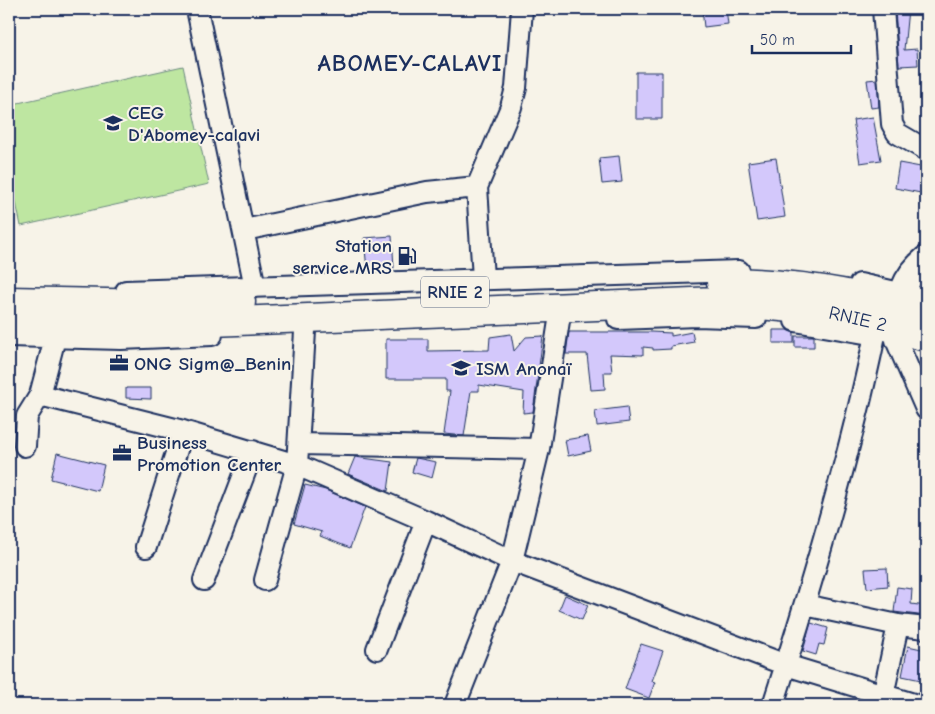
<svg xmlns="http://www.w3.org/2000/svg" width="935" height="714" viewBox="0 0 935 714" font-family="'Comic Neue',sans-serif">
	<rect width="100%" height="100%" fill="#f7f3e8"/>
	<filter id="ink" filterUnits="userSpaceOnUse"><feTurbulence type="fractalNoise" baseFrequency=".02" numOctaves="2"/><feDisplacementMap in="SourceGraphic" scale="10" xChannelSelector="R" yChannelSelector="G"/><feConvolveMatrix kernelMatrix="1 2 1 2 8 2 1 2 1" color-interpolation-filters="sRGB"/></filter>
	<g filter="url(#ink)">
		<path fill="#bee6a1" stroke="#6c8a80" d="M 183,66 L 209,184 L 21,226 L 9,169 L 9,105 Z"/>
		<path fill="#d3c8fb" stroke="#1b2f5e" d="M 702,9 L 726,9 L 728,24 L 704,27 Z
			M 895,9 L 908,9 L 904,50 L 917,49 L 918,65 L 899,66 Z
			M 636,72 L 662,72 L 662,119 L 636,119 Z
			M 877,79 L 879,107 L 871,108 L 867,80 Z
			M 873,117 L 881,160 L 860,163 L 853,120 Z
			M 619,156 L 622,182 L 602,184 L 599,158 Z
			M 776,158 L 785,217 L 757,221 L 748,162 Z
			M 899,163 L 926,168 L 926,194 L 895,188 Z
			M 392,236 L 394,268 L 367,270 L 364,238 Z
			M 773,330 L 787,330 L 794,333 L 794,343 L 773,343 Z
			M 569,332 L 651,332 L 671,333 L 671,336 L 692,332 L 694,342 L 671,346 L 671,349 L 653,350 L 653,348 L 643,347 L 643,355 L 610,354 L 612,372 L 604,372 L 605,389 L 591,390 L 587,354 L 566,354 Z
			M 511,334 L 514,351 L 526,337 L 543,336 L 533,412 L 523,413 L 524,392 L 479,385 L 479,391 L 471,391 L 464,436 L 444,434 L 450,391 L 446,391 L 446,379 L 386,379 L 386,339 L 428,339 L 428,351 L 489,350 L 490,337 Z
			M 795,336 L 814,336 L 814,347 L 795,347 Z
			M 126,388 L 151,388 L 151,399 L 126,398 Z
			M 627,407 L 629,422 L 597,426 L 595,411 Z
			M 588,436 L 591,451 L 568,456 L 565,440 Z
			M 57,453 L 104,465 L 98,491 L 51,479 Z
			M 355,457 L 392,462 L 388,491 L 348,474 Z
			M 416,458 L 436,462 L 432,478 L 412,472 Z
			M 305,485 L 326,490 L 365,507 L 350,548 L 320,536 L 322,532 L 294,524 Z
			M 887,568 L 888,586 L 867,588 L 865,569 Z
			M 897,587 L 912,589 L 911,604 L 926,606 L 926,616 L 894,612 Z
			M 565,595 L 588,605 L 582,620 L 559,610 Z
			M 811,623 L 828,628 L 824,645 L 819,644 L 816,655 L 803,651 Z
			M 641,644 L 663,651 L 652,681 L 655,682 L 649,698 L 625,689 Z
			M 908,646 L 926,650 L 926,681 L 902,676 Z"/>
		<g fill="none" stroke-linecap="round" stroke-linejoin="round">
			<g stroke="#1b2f5e" stroke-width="24">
				<path id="minor" d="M 197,9 L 255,287
					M 883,9 L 892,124 L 897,133 L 926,150
					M 244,230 L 427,192 L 477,187
					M 483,278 L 477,187 L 511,107 L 516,88 L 522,9
					M 860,284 L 926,299
					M 126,291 L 739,271
					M 618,319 L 697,316 L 756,318
					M 795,321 L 870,334
					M 896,327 L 896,340 L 926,409
					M 9,336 L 121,339 L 212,335
					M 40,395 L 183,431 L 297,465 L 426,521 L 512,561 L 786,665 L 917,705
					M 300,444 L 539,449
					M 25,446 L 27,416 L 40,395 L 55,338
					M 146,547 L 183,431
					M 204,580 L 253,451
					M 265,580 L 297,465 L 305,331
					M 805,605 L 898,625 L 926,628
					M 377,649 L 426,521
					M 883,696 L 898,625
					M 455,705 L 512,561 L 539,449 L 559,321
					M 773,705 C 812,584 849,460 875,335"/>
			</g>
			<g stroke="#1b2f5e" stroke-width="29">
				<path id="major" d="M 896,327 C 900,297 902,279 926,259"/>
			</g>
			<g stroke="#1b2f5e" stroke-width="31">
				<path id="highway" d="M 721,282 C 791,282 860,293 926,314
					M 9,301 L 155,304 L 241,302
					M 9,321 L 188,323 L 716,301 L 835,312 L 926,337"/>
			</g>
			<use href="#minor" stroke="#f7f3e8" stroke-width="20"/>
			<use href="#major" stroke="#f7f3e8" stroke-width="25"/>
			<use href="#highway" stroke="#f7f3e8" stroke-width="28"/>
		</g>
	</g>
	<defs>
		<g id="university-bare" transform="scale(1.5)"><path d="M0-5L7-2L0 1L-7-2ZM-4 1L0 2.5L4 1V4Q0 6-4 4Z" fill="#1b2f5e" stroke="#f7f3e8" stroke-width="2.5" paint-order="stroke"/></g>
		<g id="fuel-bare" transform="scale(1.5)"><path d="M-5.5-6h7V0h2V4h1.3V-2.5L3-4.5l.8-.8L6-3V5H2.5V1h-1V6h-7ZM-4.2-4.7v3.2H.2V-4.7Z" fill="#1b2f5e" stroke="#f7f3e8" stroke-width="2.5" paint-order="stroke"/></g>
		<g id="office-bare" transform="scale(1.5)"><path d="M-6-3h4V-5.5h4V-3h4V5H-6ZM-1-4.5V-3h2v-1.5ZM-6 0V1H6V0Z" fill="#1b2f5e" stroke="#f7f3e8" stroke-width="2.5" paint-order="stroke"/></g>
	</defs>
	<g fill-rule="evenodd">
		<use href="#university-bare" x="113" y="123"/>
		<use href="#fuel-bare" x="407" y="256"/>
		<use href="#office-bare" x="119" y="363"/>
		<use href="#university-bare" x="461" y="368"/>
		<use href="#office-bare" x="122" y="453"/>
	</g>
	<g text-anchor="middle" stroke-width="4" stroke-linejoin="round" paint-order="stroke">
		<rect fill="#f7f3e8" stroke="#5d6a87" stroke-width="1" x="421" y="276.5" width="68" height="31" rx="4"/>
		<g font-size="18" font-weight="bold" fill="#1b2f5e">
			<text x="455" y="298">RNIE 2</text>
		</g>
		<g font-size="19" font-weight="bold" fill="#1b2f5e" stroke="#f7f3e8" text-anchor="start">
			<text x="128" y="119">CEG<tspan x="128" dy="22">D'Abomey-calavi</tspan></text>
			<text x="392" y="252" text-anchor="end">Station<tspan x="392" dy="22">service MRS</tspan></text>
			<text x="134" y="370">ONG Sigm@_Benin</text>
			<text x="476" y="375">ISM Anonaï</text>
			<text x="137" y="449">Business<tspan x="137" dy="22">Promotion Center</tspan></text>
		</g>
		<g font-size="19" fill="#1b2f5e" stroke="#f7f3e8">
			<text transform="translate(858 318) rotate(13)" y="7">RNIE 2</text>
		</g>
		<g font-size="24" font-weight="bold" letter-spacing="1" fill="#1b2f5e" stroke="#f7f3e8">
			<text x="410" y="71">ABOMEY-CALAVI</text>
		</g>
	</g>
	<rect width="935" height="714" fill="none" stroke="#f7f3e8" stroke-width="30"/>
	<rect x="15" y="15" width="905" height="684" fill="none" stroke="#1b2f5e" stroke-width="2" filter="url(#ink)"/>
	<path d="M752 45v8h99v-8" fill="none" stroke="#1b2f5e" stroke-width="2.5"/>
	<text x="760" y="45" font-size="15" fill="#1b2f5e" stroke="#f7f3e8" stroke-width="4" paint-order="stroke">50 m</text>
</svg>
